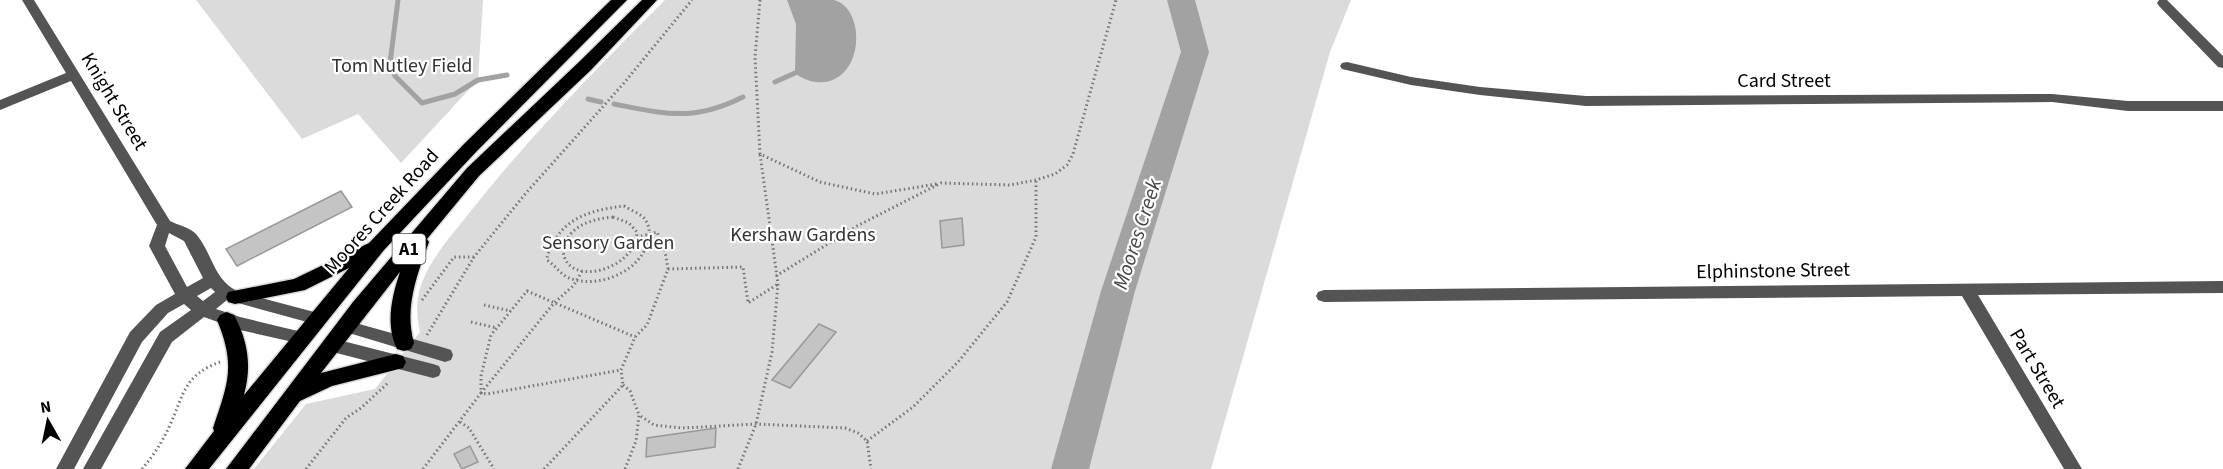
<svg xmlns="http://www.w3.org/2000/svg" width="2223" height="469" viewBox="0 0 2223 469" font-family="'Source Sans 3',sans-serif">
	<rect width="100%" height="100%" fill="#fff"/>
	<path fill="#dbdbdb" d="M 196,0 L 483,0 L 478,80 L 401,163 L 358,114 L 302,139 Z
		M 665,0 L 1351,0 L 1330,52 L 1211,469 L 254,469 L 306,404 L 375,389 L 420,332 C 417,318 416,306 419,292 C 426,263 453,234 470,212 C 530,136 597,68 665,0 Z"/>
	<path fill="#a2a2a2" d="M 787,0 C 801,0 820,0 834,0 C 868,9 864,87 816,82 C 808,81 801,78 795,73 L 796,24 Z"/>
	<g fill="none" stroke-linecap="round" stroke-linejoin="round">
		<path stroke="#a2a2a2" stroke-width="5" d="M 398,0 L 390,63 L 395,76 L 422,103 L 455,94 L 478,80 L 507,75
			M 775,82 L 795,73
			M 588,99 L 601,102
			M 614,104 C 666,114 693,122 743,97"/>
		<path fill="#a2a2a2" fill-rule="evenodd" d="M 1167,0 L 1195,0 L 1209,52 L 1135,291 L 1089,469 L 1051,469 L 1101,291 L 1181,52 Z"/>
	</g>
	<path fill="#c4c4c4" stroke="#989898" stroke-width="1.5" d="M 341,191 L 352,207 L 237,266 L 226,249 Z
		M 962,218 L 964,245 L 942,248 L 940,221 Z
		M 819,324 L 836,332 L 790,388 L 772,380 Z
		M 716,428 L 715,447 L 646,457 L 647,438 Z
		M 470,446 L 478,462 L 462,469 L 454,454 Z"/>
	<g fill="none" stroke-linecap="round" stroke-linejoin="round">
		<g stroke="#dbdbdb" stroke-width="3">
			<path id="highway" d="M 611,0 L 627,0 L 476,152 L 384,250 L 209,469 L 185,469 L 214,431 L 213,428 C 228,383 236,366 217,320 L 220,315 L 227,312 L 234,315 C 248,341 252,366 244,395 L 349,268 L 305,290 L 235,304 L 228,302 L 226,297 L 228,292 L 294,279 L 369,243 L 464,144 Z
				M 642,0 L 657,0 L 591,70 L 479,176 L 427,239 L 429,242 C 417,275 404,308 414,343 L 411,349 L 404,351 L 397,349 C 385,324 392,296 400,272 L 321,373 L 396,354 L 403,356 L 406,362 L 403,368 L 332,386 L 300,401 L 249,469 L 226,469 L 353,302 L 467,168 L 579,62 Z"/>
		</g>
		<path stroke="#767676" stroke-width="3" stroke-dasharray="1.5 3" stroke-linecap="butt" d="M 760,0 L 755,57 L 760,154 L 820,182 L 875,194 L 937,184
			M 624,206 C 630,210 639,213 644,218 C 648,223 650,230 649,235 C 646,270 599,290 569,278 C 560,274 555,265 547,260 C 547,253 551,248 554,242 C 567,216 597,209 624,206 Z
			M 613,217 L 629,223 L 637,232 C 637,269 566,290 563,250 C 568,226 591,219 613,217 Z
			M 668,269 L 743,267 L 748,303 L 778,284
			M 582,271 L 574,285 L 554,303 L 481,393 L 487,394 L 621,370
			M 776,276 L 857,226 L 941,183 L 1010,185 L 1036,180 L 1055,174 L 1067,165 L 1073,154 L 1116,0
			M 422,300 L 454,257 L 474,257
			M 484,305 L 511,311
			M 471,322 L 497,328
			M 427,335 L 474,257 L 526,193 L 624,83 L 692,0
			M 623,385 L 630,391 L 639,415
			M 460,422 L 469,428 L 494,469
			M 867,441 L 913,407 L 958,362 L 1007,302 L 1036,237 L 1036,180
			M 142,469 C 153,456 163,441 170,425 C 184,394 184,375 220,362
			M 306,469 L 346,418 L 361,408 L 389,382
			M 423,469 L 481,393 L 481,376 L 491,335 L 527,291 L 635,337
			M 544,469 L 623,385 L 621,370 L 635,337 L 647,325 L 668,269 L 665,251 L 657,232 L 638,237
			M 625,469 L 636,441 L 639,415 L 654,425 L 682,428 L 756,424 L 845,428 L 858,433 L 867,441 L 871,469
			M 738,469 L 756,424 L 772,352 L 778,284 L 760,154"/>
		<path fill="#545454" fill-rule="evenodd" d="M 22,0 L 34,0 L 170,221 C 178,225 191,228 196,234 C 213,254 213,280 239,292 L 318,313 L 324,315 L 326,319 L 324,323 L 318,325 L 227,300 L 216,309 L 240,317 L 302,332 L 308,333 L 310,338 L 308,343 L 302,344 L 240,330 L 204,317 L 172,342 L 101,469 L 83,469 L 160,332 L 191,310 L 184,304 L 168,313 L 142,342 L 74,469 L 56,469 L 130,332 L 156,305 L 175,294 L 149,246 L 157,225 L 71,81 L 0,110 L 0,100 L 66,73 ZM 169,233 L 184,241 L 203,278 L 187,287 L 165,246 ZM 211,288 L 215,292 L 203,301 L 197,296 Z
			M 2159,0 L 2167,0 L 2223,56 L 2223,68 L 2218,67 L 2159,6 L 2157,3 Z
			M 1347,62 L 1411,77 L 1480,87 L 1586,96 L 2052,94 L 2128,101 L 2223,101 L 2223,111 L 2128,111 L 2052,102 L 1586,106 L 1480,95 L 1411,85 L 1342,69 L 1340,66 L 1342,63 Z
			M 2223,281 L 2223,293 L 1978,295 L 2082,469 L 2064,469 L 1962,296 L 1324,302 L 1318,300 L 1316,296 L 1318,292 L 1324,290 Z
			M 345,320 L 445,348 L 451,350 L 453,355 L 451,360 L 445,362 L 339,330 L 337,326 L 339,322 Z
			M 331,338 L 433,364 L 439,366 L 441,371 L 439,376 L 433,378 L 325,350 L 323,345 L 325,340 Z"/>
		<use href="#highway" fill="#000" fill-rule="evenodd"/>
	</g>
	<g text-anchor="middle" stroke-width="4.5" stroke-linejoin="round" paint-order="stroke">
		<rect fill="#fff" stroke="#4c4c4c" stroke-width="1.5" x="392.5" y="234" width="33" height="30" rx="4.5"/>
		<g font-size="18" font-weight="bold" fill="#000">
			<text x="409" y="255">A1</text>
		</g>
		<g font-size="20" fill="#323232" stroke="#fff">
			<text x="402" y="72">Tom Nutley Field</text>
			<text x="803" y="241">Kershaw Gardens</text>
			<text x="608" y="249">Sensory Garden</text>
		</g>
		<g font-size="20" fill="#000" stroke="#fff">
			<text x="1784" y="87">Card Street</text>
			<text transform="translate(115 101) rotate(59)" y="7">Knight Street</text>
			<text transform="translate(381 211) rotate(-48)" y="7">Moores Creek Road</text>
			<text transform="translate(1773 270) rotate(-1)" y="7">Elphinstone Street</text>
			<text transform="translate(2038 368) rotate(59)" y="7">Part Street</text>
		</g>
		<g font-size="21" font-style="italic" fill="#434343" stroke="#fff">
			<text transform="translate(1137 234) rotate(-72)" y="7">Moores Creek</text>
		</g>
	</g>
	<g transform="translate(48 421) rotate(351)" stroke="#ffffff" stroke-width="4.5" paint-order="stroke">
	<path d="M0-4.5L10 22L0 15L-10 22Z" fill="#000000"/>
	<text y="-9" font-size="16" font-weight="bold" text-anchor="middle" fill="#000000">N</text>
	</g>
</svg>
